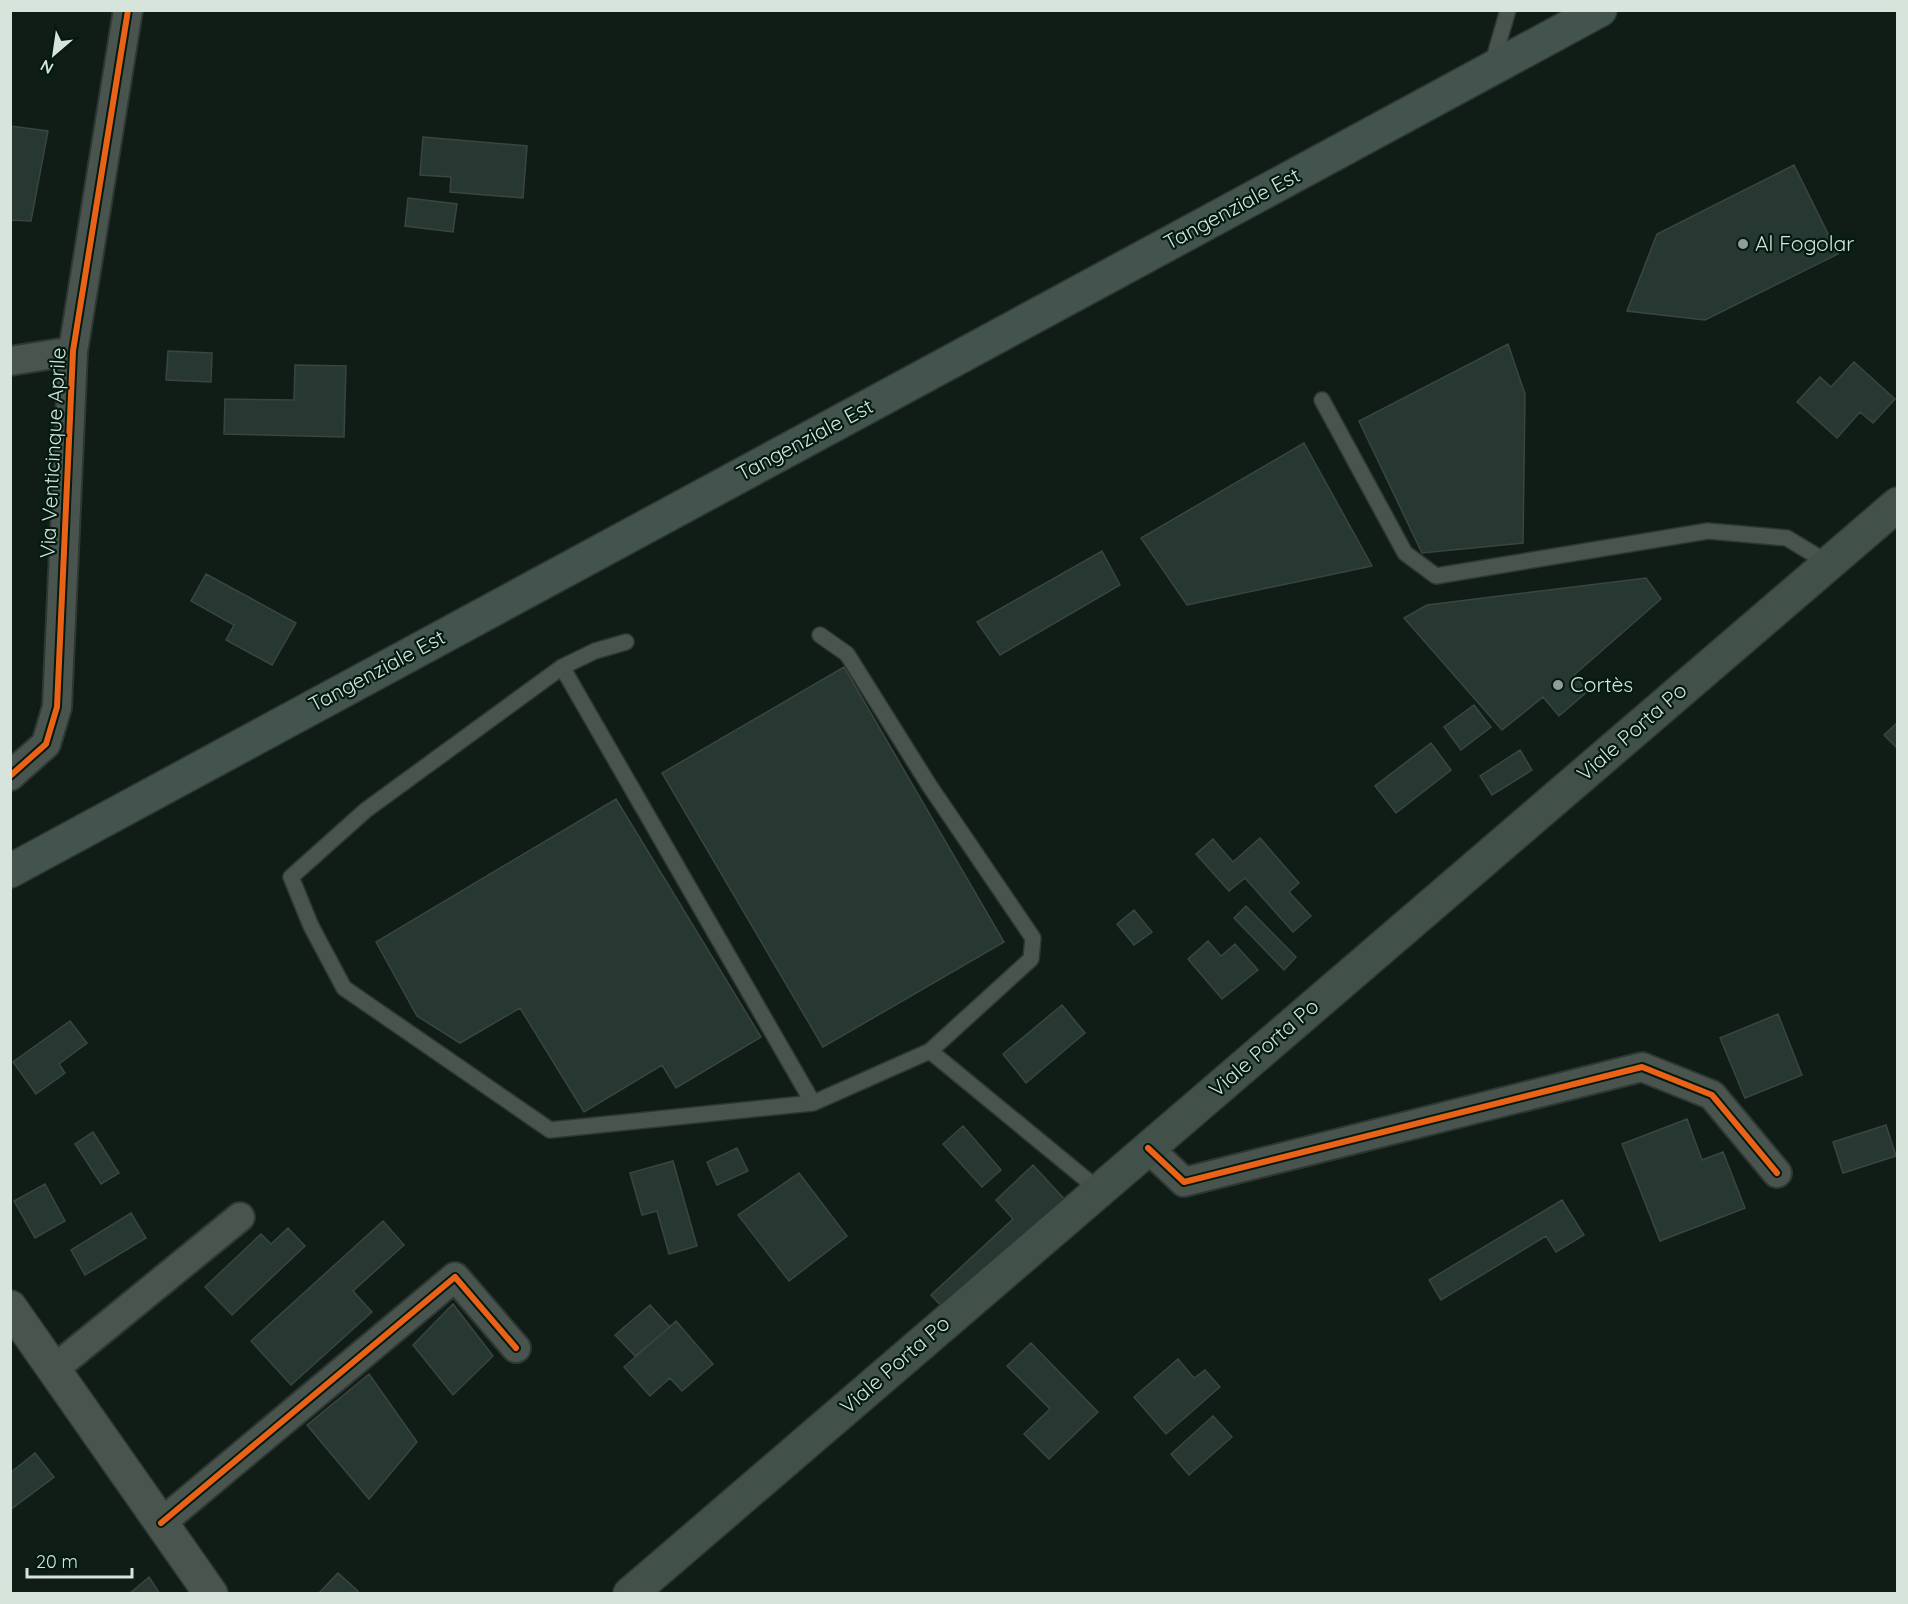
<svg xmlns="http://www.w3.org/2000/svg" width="1908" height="1604" viewBox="0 0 1908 1604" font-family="Quicksand,sans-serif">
	<rect width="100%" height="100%" fill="#101d17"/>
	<path fill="#263831" stroke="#3a4540" stroke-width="1.5" d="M 10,126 L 48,131 L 31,221 L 10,220 Z
		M 423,137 L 527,146 L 523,198 L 450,192 L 451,177 L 420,175 Z
		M 1794,165 L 1838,254 L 1705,320 L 1627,311 L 1657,234 Z
		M 408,198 L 457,204 L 453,232 L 405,226 Z
		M 1508,344 L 1525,394 L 1523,543 L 1422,553 L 1359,421 Z
		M 168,351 L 212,353 L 211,382 L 166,380 Z
		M 1854,362 L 1895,399 L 1873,423 L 1860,412 L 1837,438 L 1797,402 L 1820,377 L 1831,387 Z
		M 295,365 L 346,366 L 344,437 L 224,434 L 225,399 L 294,400 Z
		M 1304,443 L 1372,566 L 1187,605 L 1141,538 Z
		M 1102,551 L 1120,585 L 1000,655 L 977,622 Z
		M 206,574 L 296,623 L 272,665 L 226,640 L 234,625 L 191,601 Z
		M 1646,578 L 1661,599 L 1574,675 L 1587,692 L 1559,716 L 1543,697 L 1502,730 L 1404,618 L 1427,605 Z
		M 844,667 L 1004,942 L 823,1047 L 662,773 Z
		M 1474,705 L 1491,727 L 1461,750 L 1444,727 Z
		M 1898,722 L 1898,749 L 1884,735 Z
		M 1431,743 L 1451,770 L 1396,813 L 1375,786 Z
		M 1520,750 L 1532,770 L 1492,795 L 1480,776 Z
		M 616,799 L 761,1037 L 676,1088 L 662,1065 L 584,1112 L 520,1008 L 460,1043 L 417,1016 L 376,942 Z
		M 1260,838 L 1299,883 L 1289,892 L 1311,916 L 1293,932 L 1245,878 L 1229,891 L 1196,854 L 1213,839 L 1233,862 Z
		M 1246,906 L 1296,957 L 1284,970 L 1234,918 Z
		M 1134,910 L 1152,932 L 1134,945 L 1117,924 Z
		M 1208,941 L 1221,956 L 1235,944 L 1258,970 L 1222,999 L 1188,959 Z
		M 1062,1005 L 1085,1033 L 1026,1083 L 1003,1054 Z
		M 1778,1014 L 1802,1075 L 1745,1098 L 1720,1038 Z
		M 70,1021 L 87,1043 L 59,1064 L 65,1073 L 36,1094 L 13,1062 Z
		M 1687,1119 L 1702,1160 L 1723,1152 L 1745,1208 L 1660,1241 L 1622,1144 Z
		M 1886,1125 L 1896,1156 L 1843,1173 L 1833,1142 Z
		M 963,1126 L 1001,1170 L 982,1187 L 943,1144 Z
		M 93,1132 L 119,1173 L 101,1184 L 75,1144 Z
		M 737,1148 L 748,1171 L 717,1185 L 707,1162 Z
		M 673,1161 L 697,1246 L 669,1254 L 657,1211 L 642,1215 L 630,1173 Z
		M 1033,1165 L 1069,1204 L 950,1315 L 931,1295 L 1013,1219 L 996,1200 Z
		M 799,1173 L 847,1236 L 789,1281 L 738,1215 Z
		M 45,1184 L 65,1221 L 35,1238 L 14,1201 Z
		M 1562,1200 L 1584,1235 L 1556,1252 L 1546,1236 L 1441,1300 L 1429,1280 Z
		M 131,1213 L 146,1238 L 85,1275 L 71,1250 Z
		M 383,1221 L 404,1245 L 353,1291 L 372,1312 L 291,1385 L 251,1341 Z
		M 288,1228 L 305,1246 L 232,1315 L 205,1287 L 261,1234 L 271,1244 Z
		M 453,1304 L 493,1356 L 453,1395 L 413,1345 Z
		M 650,1305 L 670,1327 L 635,1356 L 615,1335 Z
		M 676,1321 L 713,1364 L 682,1391 L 670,1378 L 650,1396 L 624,1367 Z
		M 1031,1343 L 1098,1412 L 1049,1459 L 1024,1434 L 1050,1409 L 1007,1366 Z
		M 1178,1359 L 1194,1378 L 1205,1370 L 1220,1387 L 1166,1434 L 1134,1397 Z
		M 369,1374 L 417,1442 L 369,1499 L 307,1425 Z
		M 1213,1416 L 1232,1437 L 1189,1475 L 1171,1454 Z
		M 35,1453 L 54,1477 L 10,1510 L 10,1473 Z
		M 338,1573 L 358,1591 L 355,1594 L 318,1594 Z
		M 149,1577 L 160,1594 L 129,1594 Z"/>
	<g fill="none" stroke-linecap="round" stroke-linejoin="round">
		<g stroke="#2e3732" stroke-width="18">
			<path id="service" d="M 1492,65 L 1508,10
				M 1322,400 L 1405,553 L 1436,576 L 1708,531 L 1787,538 L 1828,563
				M 626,642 L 595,651 L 562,667 L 366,810 L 291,877 L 311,926 L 344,988 L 550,1130 L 813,1103 L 930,1051 L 1031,959 L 1033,938 L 929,785 L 847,654 L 820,635
				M 562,667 L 813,1103
				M 930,1051 L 1099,1190"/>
		</g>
		<g stroke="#2e3732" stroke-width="32">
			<path id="minor" d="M 10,361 L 73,351
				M 10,776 L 46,744 L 57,707 L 73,351 L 128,10
				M 1148,1148 L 1184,1182 L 1642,1067 L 1712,1095 L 1777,1173
				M 54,1369 L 240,1217
				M 161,1523 L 455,1277 L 516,1348"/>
		</g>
		<g stroke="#2e3732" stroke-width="36">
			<path id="tertiary" d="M 10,1307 L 211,1594"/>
		</g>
		<g stroke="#2e3732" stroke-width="36">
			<path id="secondary" d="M 630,1594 L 1898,504"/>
		</g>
		<g stroke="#2e3732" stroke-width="36">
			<path id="primary" d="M 10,871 L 1600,10"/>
		</g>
		<use href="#service" stroke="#4a544f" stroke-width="15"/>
		<use href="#minor" stroke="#4a544f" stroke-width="28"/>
		<use href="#tertiary" stroke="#4a544f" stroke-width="33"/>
		<use href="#secondary" stroke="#42504a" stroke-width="33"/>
		<use href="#primary" stroke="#42544d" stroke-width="33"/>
		<g stroke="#021a0f" stroke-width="10">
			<path id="cycleway" d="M 10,776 L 46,744 L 57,707 L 73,351 L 128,10
				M 1148,1148 L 1184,1182 L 1642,1067 L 1712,1095 L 1777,1173
				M 161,1523 L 455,1277 L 516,1348"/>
		</g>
		<use href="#cycleway" stroke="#ea6118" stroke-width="6"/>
	</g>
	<g fill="#919e97" stroke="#021a0f" stroke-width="2">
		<circle cx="1743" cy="244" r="6"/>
		<circle cx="1558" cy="685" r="6"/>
	</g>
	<g text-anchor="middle" stroke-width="4.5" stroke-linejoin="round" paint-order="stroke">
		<g font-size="21" fill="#d6e4dc" stroke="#021a0f">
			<text transform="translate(1232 209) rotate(-28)" y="7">Tangenziale Est</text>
			<text transform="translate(805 440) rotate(-28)" y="7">Tangenziale Est</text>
			<text transform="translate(53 453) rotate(-87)" y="7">Via Venticinque Aprile</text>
			<text transform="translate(377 671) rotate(-28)" y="7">Tangenziale Est</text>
			<text transform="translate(1632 732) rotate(-41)" y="7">Viale Porta Po</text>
			<text transform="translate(1264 1048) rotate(-41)" y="7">Viale Porta Po</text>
			<text transform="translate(895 1365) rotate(-41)" y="7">Viale Porta Po</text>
		</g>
		<g font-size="21" fill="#d6e4dc" stroke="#021a0f" text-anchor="start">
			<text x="1755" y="251">Al Fogolar</text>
			<text x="1570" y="692">Cortès</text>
		</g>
	</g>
	<rect width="1908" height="1604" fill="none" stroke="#d6e4dc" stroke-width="24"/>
	<g transform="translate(54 54) rotate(209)" stroke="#021a0f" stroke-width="4.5" paint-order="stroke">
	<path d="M0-4.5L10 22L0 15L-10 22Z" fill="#d6e4dc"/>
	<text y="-9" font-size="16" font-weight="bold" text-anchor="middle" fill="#d6e4dc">N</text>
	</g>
	<path d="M27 1568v9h105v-9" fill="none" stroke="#d6e4dc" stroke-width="3"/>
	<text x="36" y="1568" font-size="18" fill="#d6e4dc" stroke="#021a0f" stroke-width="4.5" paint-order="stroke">20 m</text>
</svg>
